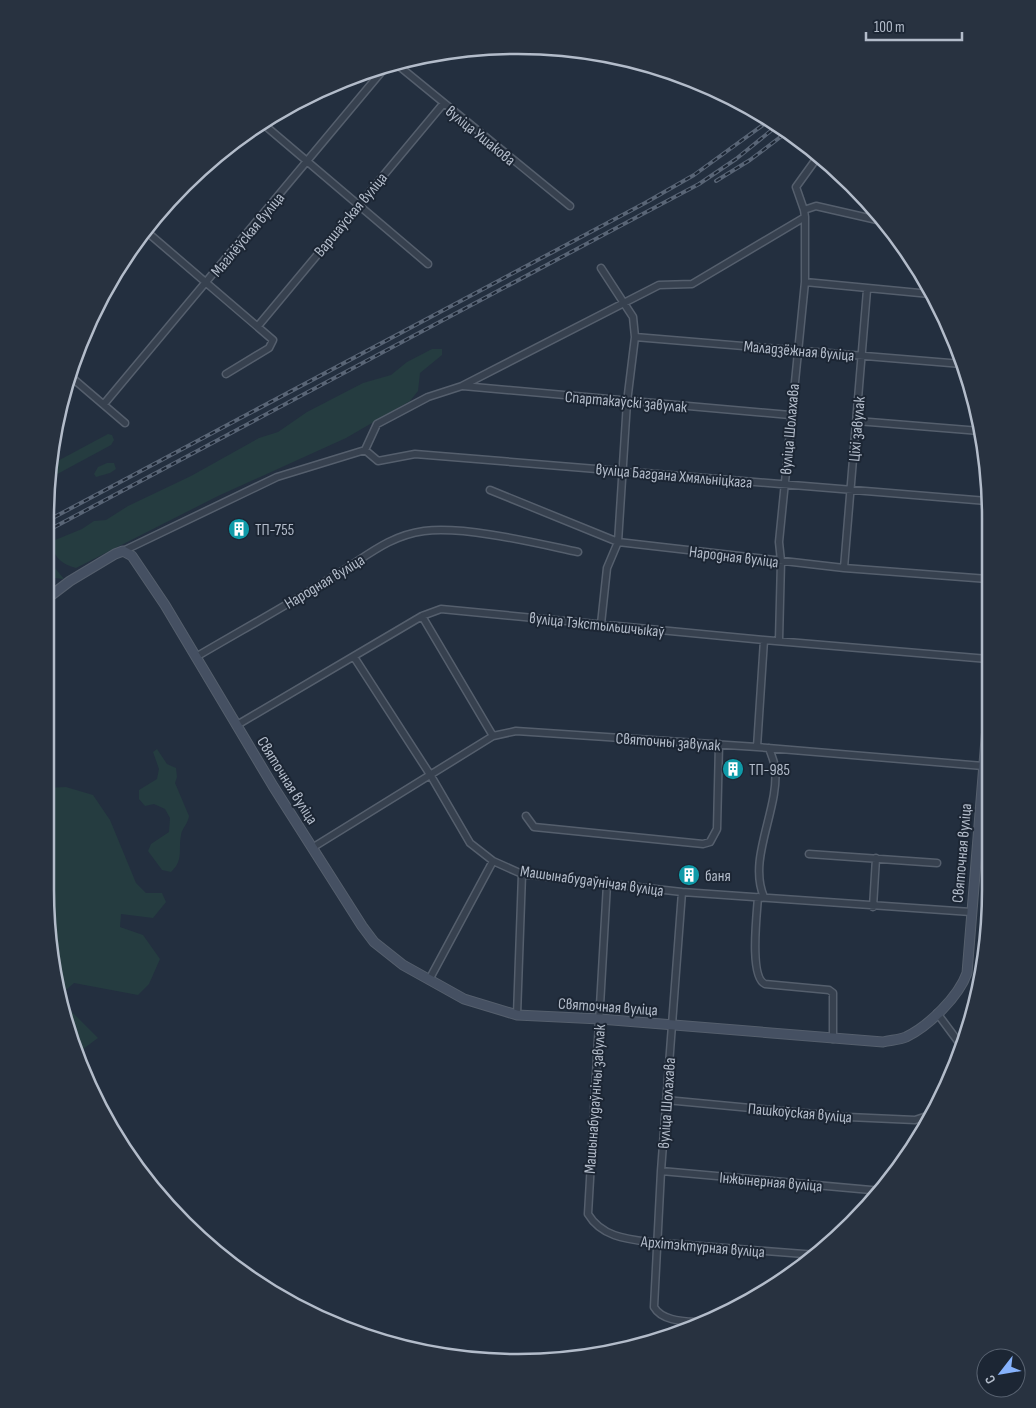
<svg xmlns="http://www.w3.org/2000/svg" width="1036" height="1408" viewBox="0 0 1036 1408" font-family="'Sofia Sans Condensed',sans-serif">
	<rect width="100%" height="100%" fill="#232f3f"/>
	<path fill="#253c40" d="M 432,349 L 442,349 L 442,355 L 420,373 L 418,391 L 410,401 L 346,438 L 218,496 L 76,568 C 62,564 56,559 51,545 L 55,540 L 82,529 L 94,521 L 106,520 L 128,506 L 191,476 L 259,438 L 278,432 L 307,412 L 363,383 L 391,375 L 407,362 Z
		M 108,434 L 112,435 L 114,440 L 111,445 L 50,478 L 52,464 Z
		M 107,463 L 114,463 L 116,469 L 110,473 L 96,477 L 94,474 L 98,467 Z
		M 45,556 L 64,579 L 55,578 L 46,571 Z
		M 157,749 L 167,764 L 176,768 L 177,777 L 175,783 L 189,816 C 188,824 182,828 181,835 C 178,850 184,860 171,872 L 162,870 L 148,851 L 151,844 L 169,832 L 170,818 L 165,809 L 154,804 L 145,806 L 139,799 L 139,790 L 157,779 L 159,769 L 153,752 Z
		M 66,787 L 93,795 L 110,820 L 136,883 L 146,893 L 162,893 L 166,902 L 153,918 L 121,914 L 120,927 L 143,935 L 160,959 L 149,984 L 138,995 L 74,983 L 66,990 L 67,1007 L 98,1038 L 79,1052 L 61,1013 L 45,890 L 45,788 Z"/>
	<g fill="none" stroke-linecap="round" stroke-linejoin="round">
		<g stroke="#555f6d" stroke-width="9">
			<path id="street" d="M 394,62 L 570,206
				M 262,123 L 428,264
				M 804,210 L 796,187 L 819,155
				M 147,232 L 273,340 L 269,348 L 226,374
				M 805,282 L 930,294
				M 258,326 L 443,104
				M 635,337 L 962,364
				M 70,376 L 125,423
				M 463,386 L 790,415
				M 104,404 L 388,64
				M 857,421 L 980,431
				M 365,450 L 378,461 L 415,454 L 987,501
				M 490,490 L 618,542 L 844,568 L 988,579
				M 123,551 L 277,477 L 365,450 L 377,424 L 428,397 L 462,386 L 659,285 L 692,284 L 805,217 L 804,210 L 816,206 L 886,222
				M 844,568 L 867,290
				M 422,616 L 493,736
				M 601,624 L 607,568 L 618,542 L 627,402 L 635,337 L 633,317 L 601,268
				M 779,640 L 781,561 L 779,542 L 805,282 L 805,217
				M 196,657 C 242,630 289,604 334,576 C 365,558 387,536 424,531 C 467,526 535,543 578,552
				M 354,657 L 431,776 L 470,843 L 493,861 L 522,874 L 682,892 L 971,912
				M 237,725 L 422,616 L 441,609 L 764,640 L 988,659
				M 757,747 L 764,640
				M 526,816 L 534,827 L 703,844 L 710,842 L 717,829 L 719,744
				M 978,831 L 989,832
				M 312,848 L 493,736 L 516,731 L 757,747 L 983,766
				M 809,854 L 937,863
				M 607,884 L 588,1214 C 601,1236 625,1239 649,1242 L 817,1255
				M 682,892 L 661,1171 L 654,1307 C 663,1323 690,1321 706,1323
				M 758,897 C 757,913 749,977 765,984 L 829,990 L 833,993 L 833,1039
				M 764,897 C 747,858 780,809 775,767 C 774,761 771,754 769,748
				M 873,907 L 876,858
				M 429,980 L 493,861
				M 937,1013 L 963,1048
				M 517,1015 L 522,874
				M 666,1100 L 848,1117 L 915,1120 L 933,1114
				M 661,1171 L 882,1191"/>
		</g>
		<g stroke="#555f6d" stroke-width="11">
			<path id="secondary" d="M 45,600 L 70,581 L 115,554 L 123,551 L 132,556 L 165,605 L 273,786 L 362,926 L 374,942 L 403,965 L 464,999 L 517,1015 L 600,1019 L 883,1042 C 891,1040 899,1040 906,1037 C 929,1026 959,996 967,973 L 989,702"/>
		</g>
		<use href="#street" stroke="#37414f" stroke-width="6"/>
		<use href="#secondary" stroke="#455062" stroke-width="9"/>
		<g stroke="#596576" stroke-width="4">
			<path id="rail" d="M 716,181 L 750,160 L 787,132
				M 45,522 L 645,203 L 694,175 L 770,120
				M 45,532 L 699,184 L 736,159 L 778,125"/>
		</g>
		<use href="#rail" stroke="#1c2634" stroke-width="2" stroke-dasharray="5.5" stroke-linecap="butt"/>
	</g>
	<defs>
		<g id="building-disc" transform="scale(1.125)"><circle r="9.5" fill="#0f9aa8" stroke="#1c2634"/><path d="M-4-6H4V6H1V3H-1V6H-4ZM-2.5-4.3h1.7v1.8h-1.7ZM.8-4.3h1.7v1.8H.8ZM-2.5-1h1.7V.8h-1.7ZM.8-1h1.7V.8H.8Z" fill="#fff"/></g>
	</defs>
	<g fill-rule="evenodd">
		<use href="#building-disc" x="239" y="529"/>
		<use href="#building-disc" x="733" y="769"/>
		<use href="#building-disc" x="689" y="875"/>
	</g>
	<g text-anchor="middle" stroke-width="4" stroke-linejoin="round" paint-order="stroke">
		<g font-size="16" fill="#b3bcca" stroke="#1c2634">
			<text transform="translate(481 135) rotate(39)" y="6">вуліца Ушакова</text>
			<text transform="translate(350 214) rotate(-50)" y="6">Варшаўская вуліца</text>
			<text transform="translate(247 234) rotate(-50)" y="6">Магілёўская вуліца</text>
			<text transform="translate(799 350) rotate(5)" y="6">Маладзёжная вуліца</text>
			<text transform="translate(626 401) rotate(5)" y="6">Спартакаўскі завулак</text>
			<text transform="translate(789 429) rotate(-85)" y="6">вуліца Шолахава</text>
			<text transform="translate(856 429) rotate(-85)" y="6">Ціхі завулак</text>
			<text transform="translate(674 475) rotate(5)" y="6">вуліца Багдана Хмяльніцкага</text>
			<text transform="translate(734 556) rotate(7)" y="6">Народная вуліца</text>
			<text transform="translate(324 581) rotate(-31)" y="6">Народная вуліца</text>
			<text transform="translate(597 624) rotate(6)" y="6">вуліца Тэкстыльшчыкаў</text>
			<text transform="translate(668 741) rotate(4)" y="6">Святочны завулак</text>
			<text transform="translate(288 780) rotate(58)" y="6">Святочная вуліца</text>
			<text transform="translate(961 853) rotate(-85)" y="6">Святочная вуліца</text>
			<text transform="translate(592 880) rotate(8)" y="6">Машынабудаўнічая вуліца</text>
			<text transform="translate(608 1006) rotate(4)" y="6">Святочная вуліца</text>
			<text transform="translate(594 1099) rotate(-86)" y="6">Машынабудаўнічы завулак</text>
			<text transform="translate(666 1103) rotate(-86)" y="6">вуліца Шолахава</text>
			<text transform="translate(800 1112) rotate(5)" y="6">Пашкоўская вуліца</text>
			<text transform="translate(771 1181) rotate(5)" y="6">Інжынерная вуліца</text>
			<text transform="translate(703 1246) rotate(5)" y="6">Архітэктурная вуліца</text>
		</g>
		<g font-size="16" fill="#b3bcca" stroke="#1c2634" text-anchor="start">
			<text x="255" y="535">ТП-755</text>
			<text x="749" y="775">ТП-985</text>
			<text x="705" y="881">баня</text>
		</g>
	</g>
	<path d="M0 0H1036V1408H0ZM518 54H518A464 464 0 0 1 982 518V890A464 464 0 0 1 518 1354H518A464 464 0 0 1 54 890V518A464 464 0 0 1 518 54Z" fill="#283240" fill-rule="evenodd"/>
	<path fill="none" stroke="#b3bcca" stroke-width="2.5" d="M518 54H518A464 464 0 0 1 982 518V890A464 464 0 0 1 518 1354H518A464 464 0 0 1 54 890V518A464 464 0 0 1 518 54Z"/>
	<g transform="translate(1001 1373) rotate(239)"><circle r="24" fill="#1c2634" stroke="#586270"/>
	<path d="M0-4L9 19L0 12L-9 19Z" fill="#86b2fc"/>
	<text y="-8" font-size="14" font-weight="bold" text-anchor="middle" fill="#b3bcca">С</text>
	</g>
	<path d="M866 32v8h96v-8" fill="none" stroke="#b3bcca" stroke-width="2.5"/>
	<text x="874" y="32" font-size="15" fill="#b3bcca" stroke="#1c2634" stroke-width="4" paint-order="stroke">100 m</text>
</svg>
